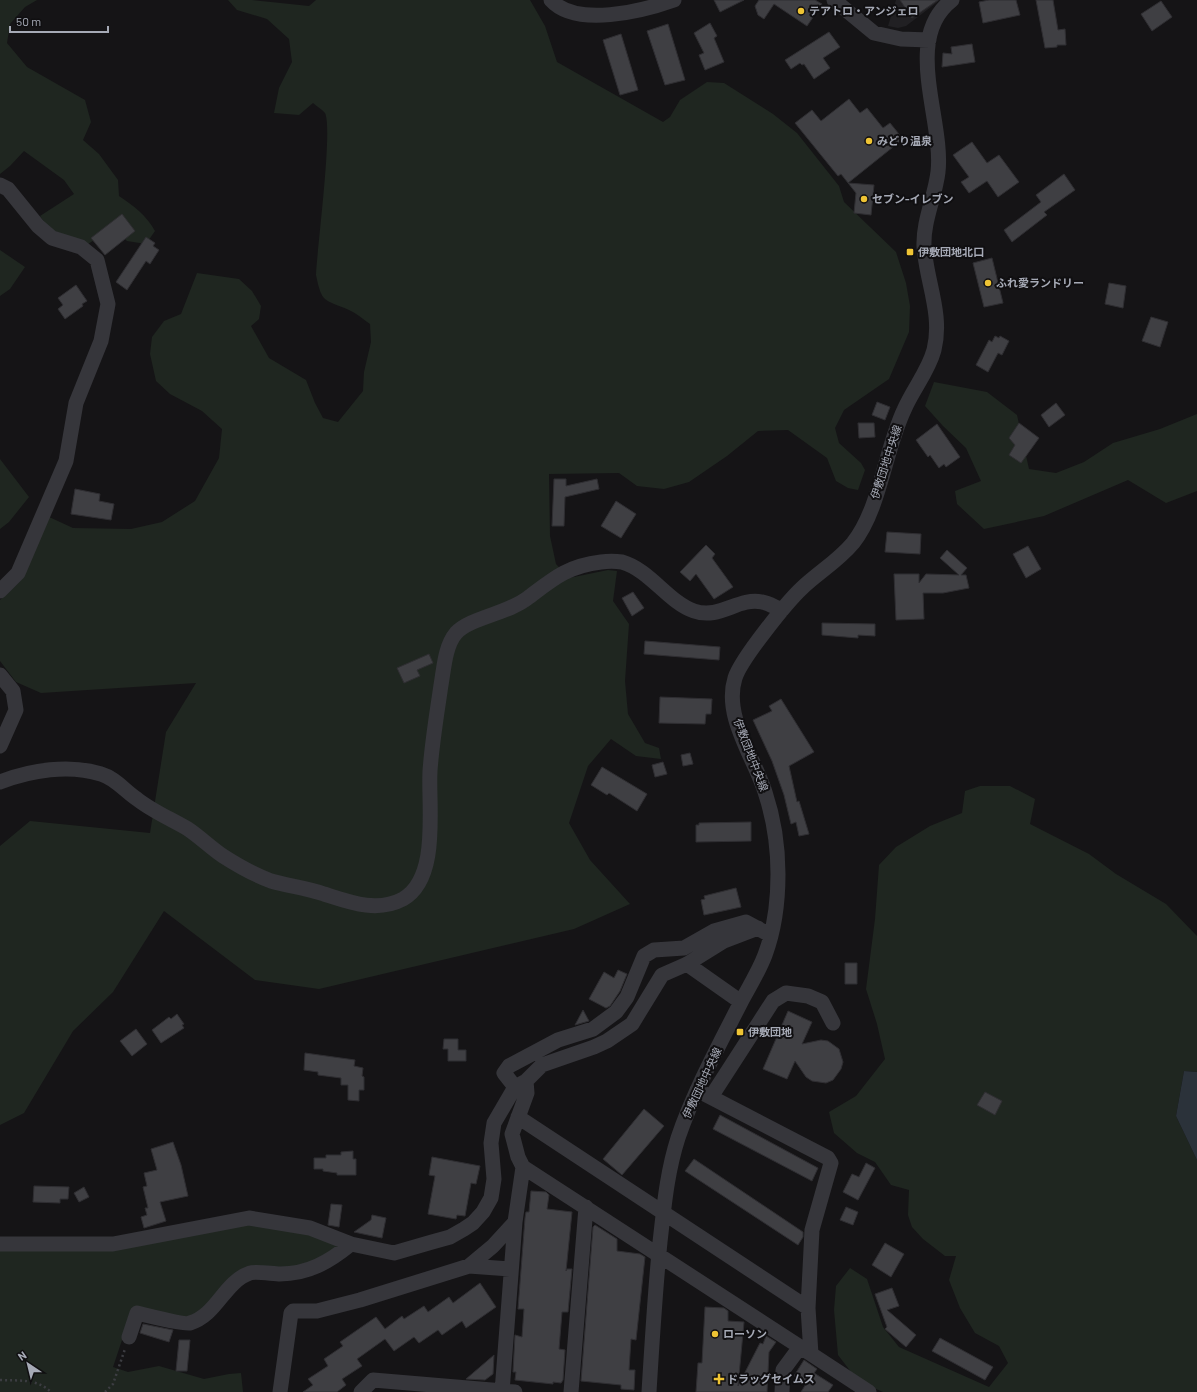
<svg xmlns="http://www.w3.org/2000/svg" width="1197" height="1392" viewBox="0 0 1197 1392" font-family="Barlow,'Noto Sans JP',sans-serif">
	<rect width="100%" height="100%" fill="#151416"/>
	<path fill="#212023" d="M 896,0 L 940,0 L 906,26 L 898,28 L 888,26 Z"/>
	<path fill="#1f2620" d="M 0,0 L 37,0 L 25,7 L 10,24 L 7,43 L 27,67 L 85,100 L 91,122 L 83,140 L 99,154 L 118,180 L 119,196 C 134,206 146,215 155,231 L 146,244 L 127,241 L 113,228 L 88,244 L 49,229 L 40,216 L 74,194 L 64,180 L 24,151 L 10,166 L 0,174 Z
		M 228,0 L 252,0 L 309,6 L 316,0 L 530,0 L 545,26 L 557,62 L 663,122 L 670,117 L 680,100 L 707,82 L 724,83 L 773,114 L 797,133 L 839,186 L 844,202 L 896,252 L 906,283 L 910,306 L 909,332 L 889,379 L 844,410 L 835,428 L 839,443 L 861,463 L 865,470 L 858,490 L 848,488 L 836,481 L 827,458 L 788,430 L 758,431 L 727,456 L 689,482 L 664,489 L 637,486 L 619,473 L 549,474 L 550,536 L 556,564 L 569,578 L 608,570 L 617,571 L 613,601 L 629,624 L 625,681 L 628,714 L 645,743 L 659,748 L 661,759 L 636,756 L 611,739 L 588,766 L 569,823 L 590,860 L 630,904 L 574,929 L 319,989 L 255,980 L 164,911 L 113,992 L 73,1031 L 24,1113 L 0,1125 L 0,846 L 30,821 L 150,833 L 166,732 L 196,683 L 41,693 L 16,682 L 0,661 L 0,600 L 16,584 L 47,516 L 73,528 L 131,529 L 162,522 L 195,501 L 219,458 L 222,429 L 202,411 L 170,394 L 156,381 L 150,354 L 152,337 L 164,321 L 181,314 L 197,273 L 239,279 L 252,291 L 261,306 L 259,319 L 251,326 L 269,358 L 306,380 L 315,403 L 323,418 L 338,422 L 363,391 L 364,372 L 371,342 L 370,324 C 363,319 356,313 349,310 C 324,299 322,304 316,275 C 317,249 333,128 325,113 C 322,109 316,106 313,103 L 299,115 L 274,113 L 279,88 L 292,62 L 289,39 L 267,19 L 237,10 Z
		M 0,250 L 25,267 L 10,289 L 0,296 Z
		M 934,382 L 987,392 L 1017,415 L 1029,469 L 1056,473 L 1084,462 L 1113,443 L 1160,429 L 1197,414 L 1197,491 L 1166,503 L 1128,480 L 1044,516 L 984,529 L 957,504 L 955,491 L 981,481 L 966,448 L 943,426 L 925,406 Z
		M 0,459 L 29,497 L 9,522 L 0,529 Z
		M 980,786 L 1010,786 L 1035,799 L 1030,824 L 1089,854 L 1116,874 L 1166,904 L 1197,936 L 1197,1072 L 1184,1071 L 1176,1116 L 1197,1160 L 1197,1392 L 883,1392 L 858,1381 L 838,1355 L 834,1310 L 836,1286 L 850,1268 L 867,1279 L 883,1327 L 899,1347 L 989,1387 L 1008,1363 L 999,1346 L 975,1333 L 960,1308 L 949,1280 L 956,1256 L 945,1256 L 923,1239 L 912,1227 L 908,1215 L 909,1190 L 891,1185 L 875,1162 L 857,1153 L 834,1133 L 829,1112 L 856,1096 L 885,1059 L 877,1024 L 866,989 L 875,919 L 879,865 L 896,847 L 930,826 L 962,813 L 965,791 Z
		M 247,1224 L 288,1226 L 338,1244 L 335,1252 L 298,1267 L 249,1270 L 214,1304 L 189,1319 L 131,1313 L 113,1367 L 128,1372 L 159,1366 L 204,1379 L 229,1374 L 241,1373 L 243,1392 L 0,1392 L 0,1248 Z"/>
	<path fill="#2b323a" d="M 1184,1071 L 1197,1072 L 1197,1160 L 1176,1116 Z"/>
	<path fill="#3f3f43" stroke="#2f2e32" d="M 714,0 L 744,0 L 720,12 Z
		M 759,0 L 815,0 L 822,4 L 807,26 L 774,4 L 764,19 L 758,15 L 755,6 Z
		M 900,0 L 938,0 L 912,18 Z
		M 989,0 L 1016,0 L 1020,15 L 983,23 L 979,2 Z
		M 1036,0 L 1053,0 L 1058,30 L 1065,29 L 1066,45 L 1057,45 L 1057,47 L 1045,48 Z
		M 1161,1 L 1172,17 L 1152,31 L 1141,14 Z
		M 710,23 L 717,36 L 714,38 L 724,62 L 705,70 L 699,55 L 704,53 L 694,33 Z
		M 668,24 L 685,80 L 665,85 L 647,31 Z
		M 829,32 L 840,47 L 823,58 L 830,68 L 814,79 L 804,64 L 802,65 L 800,63 L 791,69 L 785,60 Z
		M 621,34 L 638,90 L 620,95 L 603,40 Z
		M 972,44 L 975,62 L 942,67 L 943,53 L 952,54 L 951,47 Z
		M 849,99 L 860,113 L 867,108 L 883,128 L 890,123 L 903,139 L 848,183 L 874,185 L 871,215 L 854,213 L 856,193 L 841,174 L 838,176 L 795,123 L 812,110 L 821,121 Z
		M 972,142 L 987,163 L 999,155 L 1019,182 L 998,197 L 987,181 L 969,193 L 961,182 L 969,177 L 953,155 Z
		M 1064,174 L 1075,190 L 1044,212 L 1047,215 L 1012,242 L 1004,230 L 1041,202 L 1036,195 Z
		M 122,214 L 135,231 L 105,255 L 91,238 Z
		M 146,237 L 155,243 L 153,246 L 159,250 L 150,264 L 146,261 L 127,290 L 116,282 Z
		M 992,258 L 1003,303 L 984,307 L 973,263 Z
		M 1109,283 L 1126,286 L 1123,308 L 1105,304 Z
		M 76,285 L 87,301 L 82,304 L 83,306 L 65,319 L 58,309 L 63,305 L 58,298 Z
		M 1151,317 L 1168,322 L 1160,347 L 1142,341 Z
		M 995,336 L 999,338 L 1000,336 L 1009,341 L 1002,355 L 998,353 L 988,372 L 976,365 L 989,340 L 992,342 Z
		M 877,402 L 890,407 L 885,420 L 872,415 Z
		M 1056,403 L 1065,415 L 1049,427 L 1041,415 Z
		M 858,423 L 874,423 L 875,437 L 859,438 Z
		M 1019,423 L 1039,438 L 1021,463 L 1009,455 L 1015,445 L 1009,438 Z
		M 937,424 L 960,457 L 946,467 L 944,464 L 939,468 L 930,455 L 928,457 L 916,440 Z
		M 554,479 L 566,479 L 566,486 L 597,479 L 599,489 L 565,497 L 564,526 L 552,526 Z
		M 75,489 L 100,494 L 99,501 L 114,504 L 111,520 L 71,514 Z
		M 616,501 L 636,514 L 621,538 L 601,526 Z
		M 887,532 L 921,534 L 920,554 L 885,552 Z
		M 706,545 L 715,554 L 712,558 L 733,587 L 714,599 L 696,574 L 690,581 L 680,572 Z
		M 1028,546 L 1041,569 L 1026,578 L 1013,554 Z
		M 947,550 L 967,568 L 961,575 L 966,575 L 969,588 L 943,593 L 923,593 L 924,619 L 896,620 L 894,574 L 919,574 L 919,583 L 926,574 L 959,575 L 940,558 Z
		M 633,592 L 644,608 L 632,616 L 622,598 Z
		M 822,623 L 875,624 L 875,636 L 858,635 L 858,638 L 822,635 Z
		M 645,641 L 720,647 L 719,660 L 644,654 Z
		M 429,654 L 433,663 L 417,670 L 420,676 L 404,683 L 397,668 Z
		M 660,697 L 712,699 L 711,714 L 706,714 L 705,724 L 659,723 Z
		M 781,699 L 814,752 L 789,766 L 797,802 L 799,801 L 809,834 L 799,836 L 796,822 L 791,824 L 784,795 L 772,761 L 753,720 L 772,711 L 769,706 Z
		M 690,753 L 693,764 L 683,766 L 681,755 Z
		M 663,762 L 667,774 L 655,777 L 652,765 Z
		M 602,767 L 647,794 L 637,811 L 609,793 L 607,795 L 591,785 Z
		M 751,822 L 751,841 L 696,842 L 696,825 L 699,825 L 699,823 Z
		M 736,888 L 741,907 L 704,915 L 701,900 L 705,899 L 704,896 Z
		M 845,963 L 857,963 L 857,984 L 845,984 Z
		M 618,970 L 627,974 L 620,991 L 610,1006 L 606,1008 L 589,999 L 604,972 L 614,978 Z
		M 583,1010 L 589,1021 L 575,1025 Z
		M 788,1011 L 812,1022 L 802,1044 L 821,1040 L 828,1041 L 839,1049 L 843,1062 L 841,1069 L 833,1080 L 826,1083 L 812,1081 L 806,1077 L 795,1061 L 787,1079 L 763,1069 Z
		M 177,1014 L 184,1024 L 182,1025 L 184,1028 L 161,1043 L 152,1030 L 169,1017 L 171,1019 Z
		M 136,1029 L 147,1044 L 132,1056 L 120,1041 Z
		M 444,1039 L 458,1039 L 458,1050 L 466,1050 L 466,1061 L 448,1061 L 448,1049 L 443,1049 Z
		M 305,1053 L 355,1060 L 354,1066 L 363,1068 L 362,1076 L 364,1077 L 364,1090 L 359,1090 L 359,1101 L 348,1100 L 348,1085 L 341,1085 L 341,1078 L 318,1075 L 318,1072 L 304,1070 Z
		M 985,1092 L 1002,1101 L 995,1115 L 977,1105 Z
		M 644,1109 L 664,1126 L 622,1175 L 603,1159 Z
		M 720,1115 L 818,1168 L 812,1181 L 713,1129 Z
		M 173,1142 L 181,1165 L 188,1196 L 160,1202 L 166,1221 L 144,1228 L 141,1217 L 147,1215 L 145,1208 L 148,1208 L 143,1187 L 147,1186 L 144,1173 L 157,1170 L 151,1149 Z
		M 353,1151 L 353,1159 L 356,1159 L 356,1175 L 337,1175 L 337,1173 L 323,1171 L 323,1169 L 314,1169 L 314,1158 L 326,1158 L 326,1155 L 341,1155 L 341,1152 Z
		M 432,1157 L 480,1166 L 476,1184 L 471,1183 L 465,1216 L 457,1215 L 456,1219 L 428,1214 L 435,1176 L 429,1175 Z
		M 694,1159 L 803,1232 L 803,1237 L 798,1245 L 685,1171 Z
		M 866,1163 L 875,1168 L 858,1200 L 843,1192 L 852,1174 L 859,1177 Z
		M 34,1186 L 69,1187 L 68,1199 L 60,1199 L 60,1203 L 33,1202 Z
		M 84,1187 L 89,1197 L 79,1202 L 74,1193 Z
		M 531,1191 L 546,1192 L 549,1195 L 547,1209 L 572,1212 L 566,1271 L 567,1269 L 572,1269 L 568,1312 L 562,1312 L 559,1349 L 565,1350 L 563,1380 L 561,1383 L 553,1382 L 553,1384 L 515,1380 L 516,1372 L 513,1372 L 515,1335 L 522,1337 L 524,1309 L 518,1309 L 525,1218 L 526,1212 L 529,1212 Z
		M 331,1204 L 342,1205 L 339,1227 L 328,1225 Z
		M 846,1207 L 858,1212 L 853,1225 L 840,1220 Z
		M 372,1215 L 386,1218 L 382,1238 L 354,1232 L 371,1220 Z
		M 595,1225 L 617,1239 L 617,1251 L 640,1254 L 645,1257 L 636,1340 L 631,1339 L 629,1370 L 635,1370 L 634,1390 L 621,1389 L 621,1385 L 581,1381 L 593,1227 Z
		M 885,1243 L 904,1254 L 891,1277 L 872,1265 Z
		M 480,1283 L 496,1307 L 466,1328 L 462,1321 L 442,1335 L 438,1330 L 419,1343 L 414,1337 L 394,1351 L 385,1339 L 357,1359 L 362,1366 L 342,1379 L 346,1385 L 337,1392 L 303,1392 L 313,1385 L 308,1379 L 328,1366 L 324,1359 L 343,1346 L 340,1342 L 376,1317 L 385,1329 L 402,1316 L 404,1319 L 424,1306 L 428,1312 L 449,1297 L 453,1303 Z
		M 892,1288 L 899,1306 L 887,1310 L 916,1335 L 906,1347 L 885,1329 L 887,1327 L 875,1294 Z
		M 705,1307 L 724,1308 L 728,1311 L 728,1321 L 744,1322 L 738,1386 L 760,1343 L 763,1344 L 766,1336 L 776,1342 L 769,1352 L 767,1392 L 696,1392 L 698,1363 L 702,1363 Z
		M 143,1324 L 173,1330 L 169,1342 L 140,1333 Z
		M 940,1338 L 993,1367 L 985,1380 L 932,1351 Z
		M 179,1340 L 190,1340 L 187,1371 L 176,1371 Z
		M 494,1355 L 493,1374 L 485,1380 L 466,1379 Z
		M 804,1360 L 817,1369 L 814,1373 L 833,1385 L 828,1392 L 801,1392 L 806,1384 L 794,1376 Z"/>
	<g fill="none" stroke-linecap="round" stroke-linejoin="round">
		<path stroke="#3c3d42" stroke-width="2.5" stroke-dasharray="2 3" stroke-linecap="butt" d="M 0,1380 C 19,1381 36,1378 51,1392
			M 105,1392 L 113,1384 L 125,1349"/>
		<path stroke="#36363b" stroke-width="15" d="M 551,0 C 576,28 643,11 674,0
			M 834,0 L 874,33 L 901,39 L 929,40
			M 0,185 L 8,189 L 38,226 L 52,238 L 81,247 L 97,260 L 108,304 L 101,341 L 76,403 L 66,461 L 18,573 L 0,591
			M 0,675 L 13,691 L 16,710 L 0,746
			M 0,782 C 31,770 69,764 101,774 C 115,778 125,791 137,799 C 152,811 171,819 188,829 C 200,837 211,848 223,856 C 237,865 255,875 271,881 C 288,886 307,888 324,894 C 349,902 377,913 403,899 C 440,878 428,806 430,771 C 432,742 437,713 441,685 C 444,668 445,646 456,633 C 471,617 508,614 529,597 C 554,578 568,566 601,562 C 608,561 615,561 622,562 C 650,570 668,602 694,611 C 720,620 738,597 762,602 C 769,603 776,608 782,610
			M 687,964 L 741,1002
			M 526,1081 L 542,1065 L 594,1047 L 607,1041 L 632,1024 L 662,975 L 687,964 L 724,941 L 758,928
			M 515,1087 L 504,1073 L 509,1066 L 558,1040 L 593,1029 L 616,1012 L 627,997 L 644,956 L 654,950 L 684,948 L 714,931 L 746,922 L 770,935
			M 697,1090 L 828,1158 L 831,1163 L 812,1230 L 808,1308
			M 711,1097 L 773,1001 L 786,993 L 808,996 L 822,1002 L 833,1023
			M 518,1117 L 808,1308 L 811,1354 L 869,1392
			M 523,1167 L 811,1354
			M 0,1244 L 113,1244 L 249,1218 L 310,1228 L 351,1244 L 394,1253 L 432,1242 L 450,1237 L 464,1229 L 473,1223 L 483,1212 L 491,1198 L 494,1179 L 491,1143 L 494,1123 L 515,1087 L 526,1081 L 527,1093 L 512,1134 L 518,1157 L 523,1167 L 515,1222 L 502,1392
			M 469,1266 L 493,1246 L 515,1222
			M 129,1337 L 137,1313 C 145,1315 185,1325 190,1323 C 217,1315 224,1282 250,1273 C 256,1271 273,1274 280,1274 C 308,1274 329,1262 351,1244
			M 280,1392 L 291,1313 L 293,1311 L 317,1311 L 360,1300 L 469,1266 L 510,1269
			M 361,1392 L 373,1380 L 515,1392
			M 571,1392 L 586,1207
			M 649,1392 C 652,1342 655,1292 660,1242 C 664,1207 667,1172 678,1138 C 694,1091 718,1047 741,1002 C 749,987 759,971 765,955 C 774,931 778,900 778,874 C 778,846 774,819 765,792 C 754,757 723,716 735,678 C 741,659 787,602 802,588 C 819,572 838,561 853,543 C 880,509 885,450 904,410 C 913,389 928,372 934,350 C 943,314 926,281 924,246 C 923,221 935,197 938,172 C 944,120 902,38 952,0
			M 782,1392 L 783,1370 L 800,1347"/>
	</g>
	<g fill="#efc434" stroke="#100f11" stroke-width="1.5">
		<circle cx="801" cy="11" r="4"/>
		<circle cx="869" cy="141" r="4"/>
		<circle cx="864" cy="199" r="4"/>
		<rect x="906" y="248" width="8" height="8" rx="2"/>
		<circle cx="988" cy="283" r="4"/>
		<rect x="736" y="1028" width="8" height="8" rx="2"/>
		<circle cx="715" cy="1334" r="4"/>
		<path d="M717 1373h4v4h4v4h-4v4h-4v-4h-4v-4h4z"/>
	</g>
	<g text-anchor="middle" stroke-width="4" stroke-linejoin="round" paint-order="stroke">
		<g font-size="11" font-weight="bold" fill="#a6aab6" stroke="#100f11" text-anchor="start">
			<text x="809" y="15">テアトロ・アンジェロ</text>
			<text x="877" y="145">みどり温泉</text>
			<text x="872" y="203">セブン-イレブン</text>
			<text x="918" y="256">伊敷団地北口</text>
			<text x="996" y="287">ふれ愛ランドリー</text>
			<text x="748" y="1036">伊敷団地</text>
			<text x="723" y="1338">ローソン</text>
			<text x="727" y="1383">ドラッグセイムス</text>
		</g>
		<g font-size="11" fill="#a6aab6" stroke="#100f11">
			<text transform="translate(886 462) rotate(-72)" y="4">伊敷団地中央線</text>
			<text transform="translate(751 755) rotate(69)" y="4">伊敷団地中央線</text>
			<text transform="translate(702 1083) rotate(-65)" y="4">伊敷団地中央線</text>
		</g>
	</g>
	<g transform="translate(28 1364) rotate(325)" stroke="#100f11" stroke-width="3" paint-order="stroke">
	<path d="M0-3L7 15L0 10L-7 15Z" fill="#a6aab6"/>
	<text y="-6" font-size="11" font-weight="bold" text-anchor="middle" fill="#a6aab6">N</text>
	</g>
	<path d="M10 26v6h98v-6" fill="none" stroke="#a6aab6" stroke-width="2"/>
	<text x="16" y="26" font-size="12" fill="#a6aab6" stroke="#100f11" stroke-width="3" paint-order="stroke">50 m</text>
</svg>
